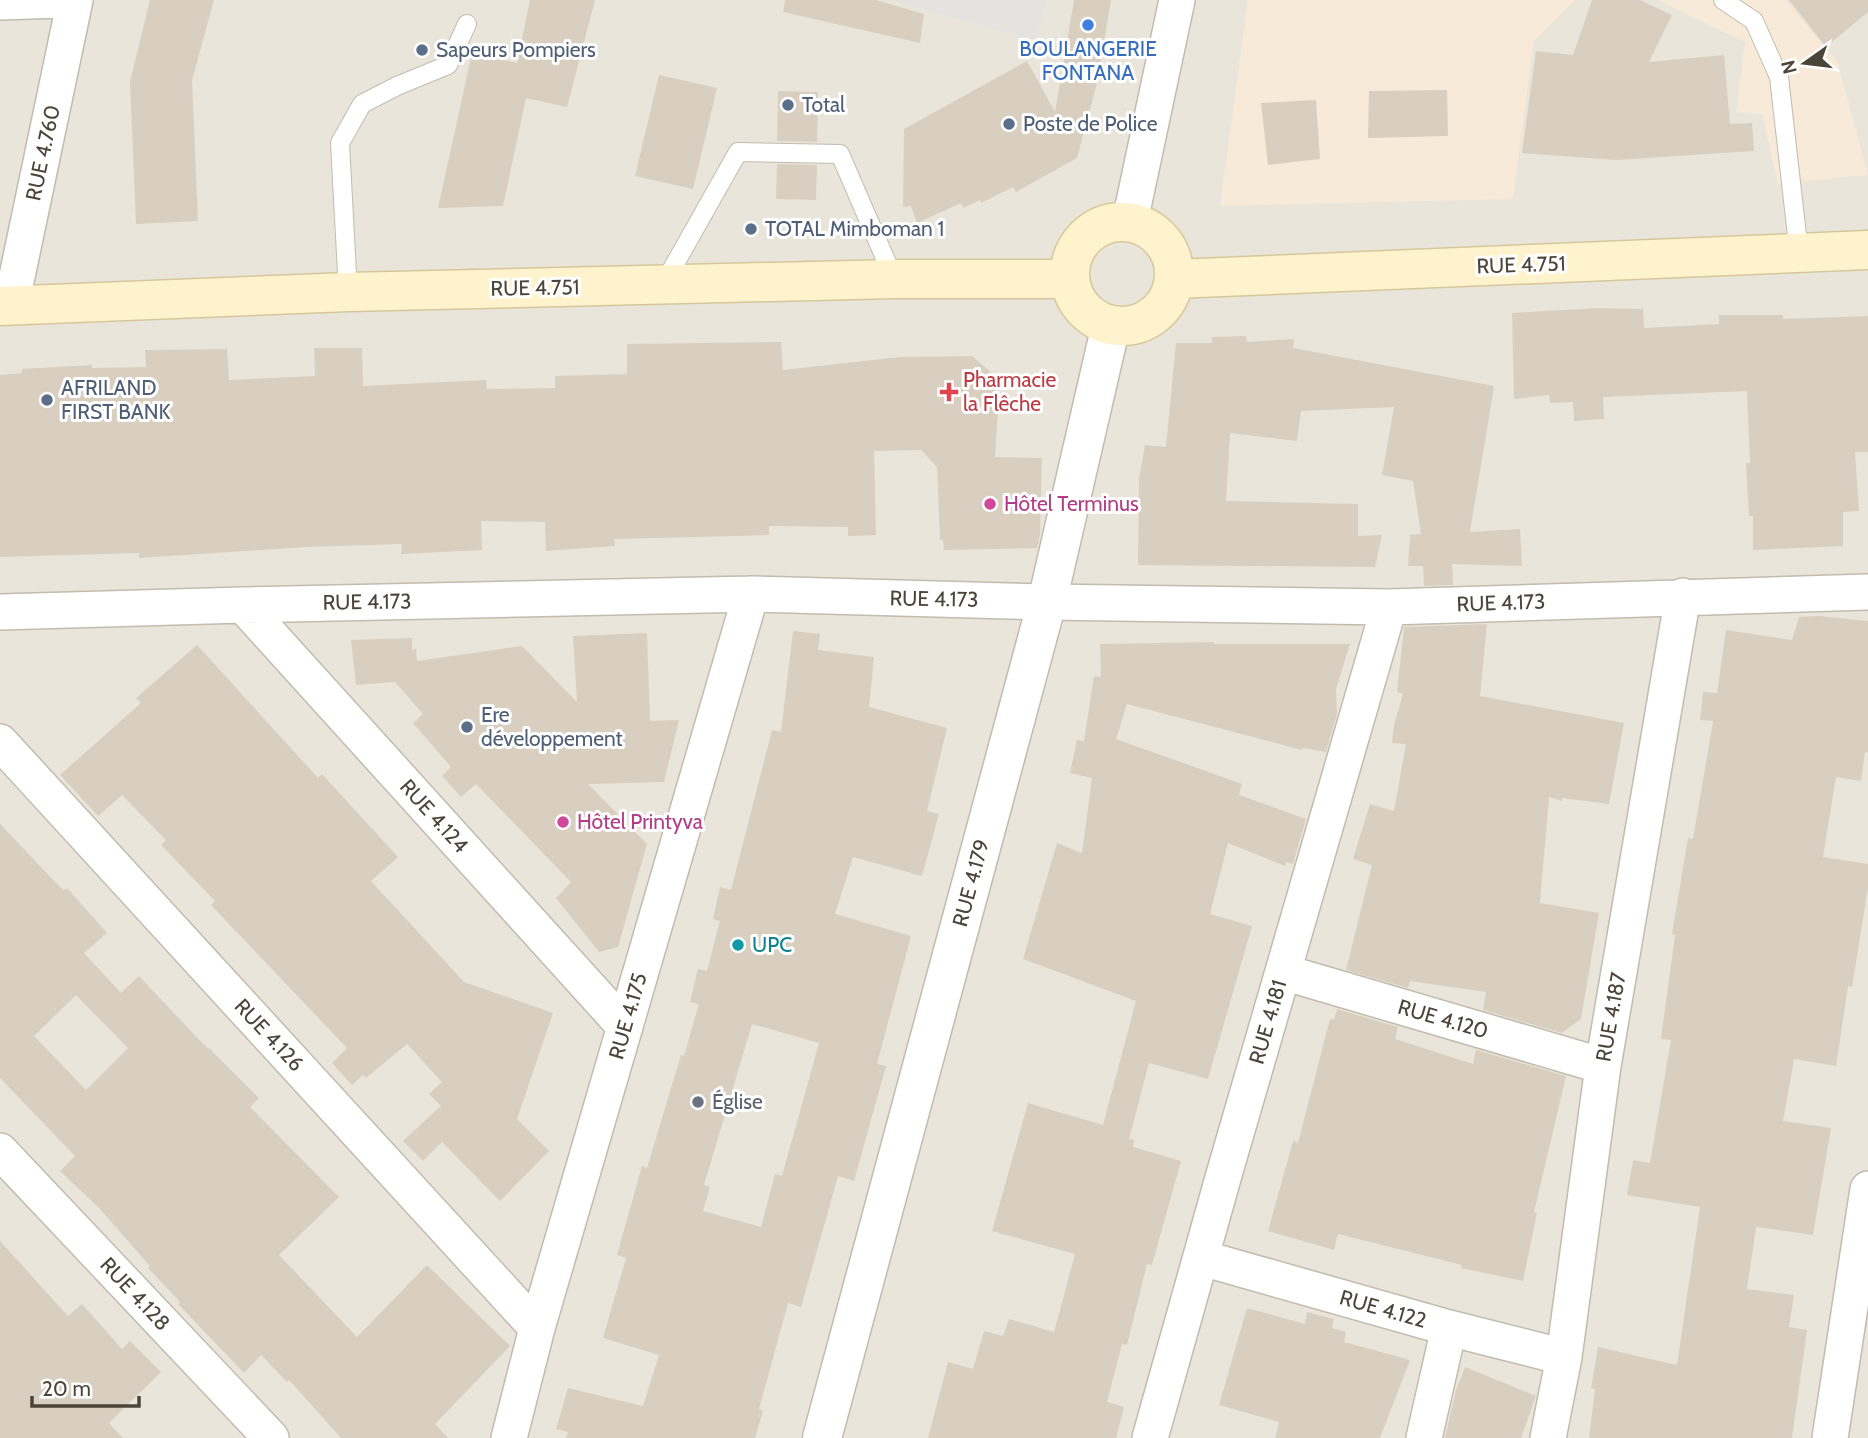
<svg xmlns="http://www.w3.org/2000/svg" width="1868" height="1438" viewBox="0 0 1868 1438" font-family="Cabin,sans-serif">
	<rect width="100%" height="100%" fill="#f6f3ec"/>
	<path fill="#eae5da" d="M 0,0 L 1868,0 L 1868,1438 L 0,1438 Z"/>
	<path fill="#f7ead8" d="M 1248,0 L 1575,0 L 1534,41 L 1513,199 L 1220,206 Z
		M 1657,0 L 1786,0 L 1838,63 L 1868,175 L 1778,184 L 1762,114 L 1736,112 L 1745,42 Z"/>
	<path fill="#e5e3e0" d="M 889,0 L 1046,0 L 1036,41 Z"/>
	<path fill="#d8cfc1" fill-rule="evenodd" d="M 150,0 L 214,0 L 192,80 L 198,221 L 136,224 L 130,82 Z
		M 530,0 L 595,0 L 567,107 L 526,98 L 503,206 L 438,208 L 472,53 L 517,63 Z
		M 785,0 L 876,0 L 924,14 L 920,43 L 783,12 Z
		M 1074,0 L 1111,0 L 1098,79 L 1077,158 L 1016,192 L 1013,187 L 981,203 L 980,200 L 963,208 L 961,203 L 917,223 L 911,206 L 903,207 L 904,129 L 1027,61 L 1055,112 Z
		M 1592,0 L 1640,0 L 1672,15 L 1649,62 L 1724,55 L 1730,124 L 1752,123 L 1754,151 L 1616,160 L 1522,153 L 1536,51 L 1573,55 Z
		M 1789,0 L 1868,0 L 1868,12 L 1826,47 Z
		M 659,75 L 717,88 L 693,189 L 635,176 Z
		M 1447,90 L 1448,136 L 1368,138 L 1369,91 Z
		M 778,91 L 818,92 L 817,142 L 777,141 Z
		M 1316,100 L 1320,159 L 1268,165 L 1261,103 Z
		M 777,164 L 817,165 L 816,200 L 776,199 Z
		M 1600,308 L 1643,309 L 1644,328 L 1719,324 L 1719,315 L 1783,315 L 1783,319 L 1868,316 L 1868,452 L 1855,452 L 1859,511 L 1843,512 L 1843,546 L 1753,550 L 1753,516 L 1749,516 L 1746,463 L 1750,463 L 1747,391 L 1603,397 L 1604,419 L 1574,421 L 1573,402 L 1550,403 L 1549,395 L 1514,399 L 1512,313 Z
		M 1246,336 L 1247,342 L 1294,339 L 1293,348 L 1494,386 L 1470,532 L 1520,529 L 1522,566 L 1452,564 L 1453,585 L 1424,586 L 1423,566 L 1408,566 L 1410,535 L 1421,534 L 1413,481 L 1382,475 L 1394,407 L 1301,411 L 1297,441 L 1230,433 L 1226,501 L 1358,504 L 1358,536 L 1382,535 L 1375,567 L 1138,565 L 1139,479 L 1145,445 L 1166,447 L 1176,343 L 1212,343 L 1212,337 Z
		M 781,342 L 783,370 L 900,357 L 972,356 L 993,374 L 998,410 L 995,457 L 1042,458 L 1040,534 L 1037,548 L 944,550 L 943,540 L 940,540 L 937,467 L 921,450 L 874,451 L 876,535 L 848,536 L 848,527 L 769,526 L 769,535 L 614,539 L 615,546 L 546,551 L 545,522 L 481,521 L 482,550 L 401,554 L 402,544 L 307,547 L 139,558 L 139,553 L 0,557 L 0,375 L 22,373 L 22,369 L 92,365 L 92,368 L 146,367 L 145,350 L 227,349 L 229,380 L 315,376 L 314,348 L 362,348 L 363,386 L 486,380 L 487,389 L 555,388 L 555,376 L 627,374 L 627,344 Z
		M 1819,616 L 1868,621 L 1868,753 L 1865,752 L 1861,781 L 1836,777 L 1823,857 L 1868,864 L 1868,888 L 1852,987 L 1848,986 L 1836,1066 L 1794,1059 L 1783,1121 L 1831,1128 L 1813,1235 L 1756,1227 L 1747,1289 L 1794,1295 L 1789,1327 L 1807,1330 L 1792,1438 L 1589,1438 L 1595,1389 L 1591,1388 L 1598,1347 L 1677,1365 L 1700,1207 L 1627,1195 L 1633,1160 L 1650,1163 L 1671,1040 L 1661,1039 L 1675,935 L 1672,934 L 1688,838 L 1693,839 L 1713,721 L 1700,720 L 1703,692 L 1717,693 L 1726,630 L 1792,640 L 1799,617 Z
		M 1487,624 L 1480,696 L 1624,723 L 1609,804 L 1562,798 L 1562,801 L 1549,797 L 1540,903 L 1599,913 L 1581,1019 L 1562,1033 L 1483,1010 L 1486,992 L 1410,981 L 1408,988 L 1346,970 L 1372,865 L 1353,859 L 1370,804 L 1394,811 L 1406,744 L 1392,743 L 1394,725 L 1403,694 L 1397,692 L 1404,627 Z
		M 793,631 L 820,634 L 818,650 L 874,657 L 869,707 L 947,728 L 927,811 L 939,814 L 922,876 L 853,857 L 835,914 L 911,936 L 877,1064 L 886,1066 L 854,1181 L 838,1176 L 801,1307 L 788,1303 L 759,1409 L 763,1411 L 755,1438 L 566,1438 L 568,1432 L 556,1429 L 568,1388 L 643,1406 L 659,1355 L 603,1338 L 626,1258 L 617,1255 L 642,1166 L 647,1168 L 681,1055 L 684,1056 L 699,1004 L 690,1002 L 698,969 L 707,971 L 720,921 L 713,919 L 720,887 L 731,890 L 772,730 L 781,732 ZM 752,1024 L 819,1043 L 782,1176 L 775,1174 L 761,1227 L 703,1211 L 710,1187 L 704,1185 Z
		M 647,633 L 650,721 L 679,720 L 664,782 L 588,784 L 647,844 L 618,947 L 599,952 L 556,898 L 571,882 L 476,784 L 461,797 L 442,776 L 451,767 L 413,723 L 423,714 L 395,682 L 356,685 L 351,640 L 412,638 L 412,650 L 416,649 L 417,661 L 522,646 L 577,702 L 573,636 Z
		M 1214,642 L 1214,644 L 1350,644 L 1336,689 L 1337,714 L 1326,752 L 1303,748 L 1302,750 L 1127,704 L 1116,739 L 1242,784 L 1239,795 L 1306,819 L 1293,864 L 1286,862 L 1285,866 L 1228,843 L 1210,914 L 1252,926 L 1208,1079 L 1149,1063 L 1129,1139 L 1134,1140 L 1133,1147 L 1181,1161 L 1152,1265 L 1147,1264 L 1127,1345 L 1122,1344 L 1107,1402 L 1124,1407 L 1116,1438 L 928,1438 L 948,1362 L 973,1369 L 984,1331 L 1003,1336 L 1009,1319 L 1054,1332 L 1075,1254 L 992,1231 L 1028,1103 L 1103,1125 L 1136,1001 L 1023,959 L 1057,843 L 1082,853 L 1092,778 L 1070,773 L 1077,740 L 1084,741 L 1094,676 L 1101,677 L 1100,644 Z
		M 197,645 L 318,778 L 322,774 L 398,857 L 371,881 L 464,982 L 553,1013 L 517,1119 L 549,1151 L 500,1201 L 442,1142 L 423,1161 L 403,1141 L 441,1106 L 429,1094 L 442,1082 L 407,1044 L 366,1078 L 363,1075 L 352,1085 L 332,1063 L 347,1048 L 211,905 L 215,901 L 161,845 L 166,840 L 122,795 L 98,816 L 60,775 L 141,703 L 136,698 Z
		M 0,824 L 63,890 L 67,888 L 107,933 L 84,953 L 121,993 L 139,976 L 208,1049 L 209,1048 L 259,1098 L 250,1107 L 339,1197 L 279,1255 L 357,1337 L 427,1265 L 510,1346 L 435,1424 L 448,1438 L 341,1438 L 289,1380 L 287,1382 L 261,1355 L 244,1373 L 178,1304 L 180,1302 L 148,1268 L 150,1266 L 98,1207 L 60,1171 L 75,1156 L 0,1078 ZM 76,995 L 128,1048 L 86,1090 L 34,1036 Z
		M 1337,1009 L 1398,1027 L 1395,1039 L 1473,1064 L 1476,1050 L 1566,1076 L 1534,1212 L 1537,1213 L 1523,1281 L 1461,1268 L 1462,1265 L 1338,1234 L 1334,1250 L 1268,1231 L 1293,1141 L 1298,1143 L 1330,1019 L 1334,1020 Z
		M 0,1241 L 68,1316 L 82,1304 L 122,1349 L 130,1341 L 161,1372 L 109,1423 L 123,1438 L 0,1438 Z
		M 1247,1308 L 1305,1324 L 1307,1312 L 1334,1319 L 1332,1328 L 1346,1332 L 1344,1342 L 1410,1360 L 1380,1438 L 1275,1438 L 1279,1422 L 1219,1405 Z
		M 1465,1367 L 1536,1396 L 1521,1438 L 1445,1438 L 1456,1390 Z"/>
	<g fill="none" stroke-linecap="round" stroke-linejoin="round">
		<g stroke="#c2bbae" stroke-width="20">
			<path id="service" d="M 1723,0 L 1754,21 L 1779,77 L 1799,253
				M 663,285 L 738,152 L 840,154 L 894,279
				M 348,292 L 340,143 L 362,104 L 397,86 L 448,65 L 467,24"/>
		</g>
		<g stroke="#c2bbae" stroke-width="38">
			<path id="minor" d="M 0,2 L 61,0
				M 1130,221 L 1177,0
				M 11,305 L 75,0
				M 243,605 L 625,1027
				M 0,612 L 243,605 L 751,594 L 1047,602 L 1389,607 L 1868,592
				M 0,742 L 537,1328
				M 1283,972 L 1603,1066
				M 0,1151 L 271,1438
				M 1202,1258 L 1449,1328 L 1564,1357
				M 509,1438 L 537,1328 L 751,594
				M 1150,1438 L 1223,1178 L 1389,607
				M 1424,1438 L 1449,1328
				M 1548,1438 L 1564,1357 L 1603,1066 L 1683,596
				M 1830,1438 L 1868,1189"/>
		</g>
		<g stroke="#c2bbae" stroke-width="41">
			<path id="tertiary" d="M 822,1438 L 1047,602 L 1111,325"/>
		</g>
		<g stroke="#d6c79b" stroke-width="41">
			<path id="secondary" d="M1070 274a52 52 0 1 1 104 0a52 52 0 1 1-104 0Z
				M 1174,279 L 1868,250
				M 0,306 L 348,292 L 894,279 L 1070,279"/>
		</g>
		<use href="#service" stroke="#fff" stroke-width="18"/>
		<use href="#minor" stroke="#fff" stroke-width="35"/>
		<use href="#tertiary" stroke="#fff" stroke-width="38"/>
		<use href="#secondary" stroke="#fff3cd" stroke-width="38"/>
	</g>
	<circle fill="#3f7fe0" stroke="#fff" stroke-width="2.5" cx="1088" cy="25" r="7"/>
	<g fill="#5c6f8a" stroke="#fff" stroke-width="2.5">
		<circle cx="422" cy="50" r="7"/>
		<circle cx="788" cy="105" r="7"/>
		<circle cx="1009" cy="124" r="7"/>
		<circle cx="751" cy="229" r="7"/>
		<circle cx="47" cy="400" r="7"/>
		<circle cx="467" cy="727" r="7"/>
	</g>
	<path fill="#e0444e" stroke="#fff" stroke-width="2.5" d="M945.5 381.5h7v7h7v7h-7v7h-7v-7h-7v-7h7z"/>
	<g fill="#d1479c" stroke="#fff" stroke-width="2.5">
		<circle cx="990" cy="504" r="7"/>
		<circle cx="563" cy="822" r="7"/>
	</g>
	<circle fill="#0f9aa8" stroke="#fff" stroke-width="2.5" cx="738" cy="945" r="7"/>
	<circle fill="#6b7280" stroke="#fff" stroke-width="2.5" cx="698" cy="1102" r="7"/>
	<g text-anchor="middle" stroke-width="6" stroke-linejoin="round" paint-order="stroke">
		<g font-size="21" fill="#366cbe" stroke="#fff">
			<text x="1088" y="56">BOULANGERIE<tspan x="1088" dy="24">FONTANA</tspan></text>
		</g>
		<g font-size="21" fill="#4e5e75" stroke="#fff" text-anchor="start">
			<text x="436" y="57">Sapeurs Pompiers</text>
			<text x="802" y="112">Total</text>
			<text x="1023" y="131">Poste de Police</text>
			<text x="765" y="236">TOTAL Mimboman 1</text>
			<text x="61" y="395">AFRILAND<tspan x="61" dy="24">FIRST BANK</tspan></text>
			<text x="481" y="722">Ere<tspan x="481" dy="24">développement</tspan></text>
		</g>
		<g font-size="21" fill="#4b4439" stroke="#fff">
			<text transform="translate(43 153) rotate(-78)" y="7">RUE 4.760</text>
			<text transform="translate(1521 265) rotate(-2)" y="7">RUE 4.751</text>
			<text transform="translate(535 288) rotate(-1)" y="7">RUE 4.751</text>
			<text transform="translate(934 599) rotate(1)" y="7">RUE 4.173</text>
			<text transform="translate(367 602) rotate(-1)" y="7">RUE 4.173</text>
			<text transform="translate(1501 603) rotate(-2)" y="7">RUE 4.173</text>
			<text transform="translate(434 816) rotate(48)" y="7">RUE 4.124</text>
			<text transform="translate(971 883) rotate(-75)" y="7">RUE 4.179</text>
			<text transform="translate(628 1016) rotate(-74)" y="7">RUE 4.175</text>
			<text transform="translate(1611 1017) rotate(-80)" y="7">RUE 4.187</text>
			<text transform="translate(1443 1019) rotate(16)" y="7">RUE 4.120</text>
			<text transform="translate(1268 1022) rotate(-74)" y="7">RUE 4.181</text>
			<text transform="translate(269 1035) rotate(47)" y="7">RUE 4.126</text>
			<text transform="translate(135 1294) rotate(47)" y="7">RUE 4.128</text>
			<text transform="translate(1383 1309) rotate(16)" y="7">RUE 4.122</text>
		</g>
		<g font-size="21" fill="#be3a42" stroke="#fff" text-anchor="start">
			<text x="963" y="387">Pharmacie<tspan x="963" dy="24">la Flêche</tspan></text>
		</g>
		<g font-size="21" fill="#b23c85" stroke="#fff" text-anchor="start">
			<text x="1004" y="511">Hôtel Terminus</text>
			<text x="577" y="829">Hôtel Printyva</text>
		</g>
		<g font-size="21" fill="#0d838f" stroke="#fff" text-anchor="start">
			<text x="752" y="952">UPC</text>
		</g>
		<g font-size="21" fill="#5b616d" stroke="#fff" text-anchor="start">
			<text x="712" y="1109">Église</text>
		</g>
	</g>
	<g transform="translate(1805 63) rotate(256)" stroke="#ffffff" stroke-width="5" paint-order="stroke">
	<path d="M0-5L12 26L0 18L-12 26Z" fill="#4b4439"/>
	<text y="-10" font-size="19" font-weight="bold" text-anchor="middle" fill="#4b4439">N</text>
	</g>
	<path d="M32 1396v10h107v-10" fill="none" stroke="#4b4439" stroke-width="3.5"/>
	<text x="42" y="1396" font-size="21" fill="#4b4439" stroke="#ffffff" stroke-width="5" paint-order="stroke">20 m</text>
</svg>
